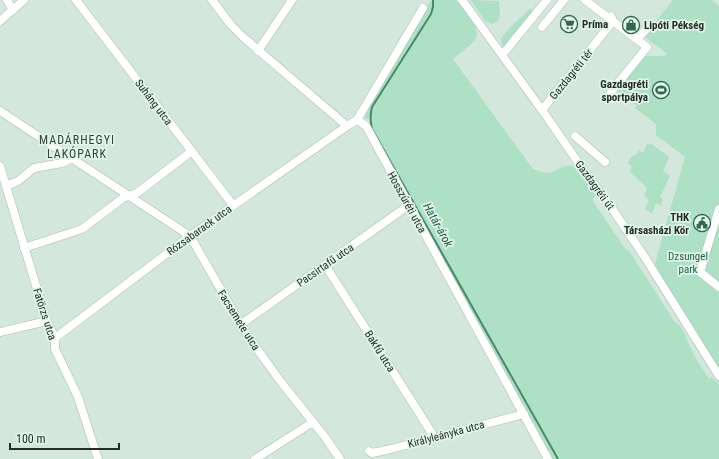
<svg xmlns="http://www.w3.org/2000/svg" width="719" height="459" viewBox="0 0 719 459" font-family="'Roboto Condensed',sans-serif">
	<rect width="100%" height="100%" fill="#d4e7dc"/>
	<path fill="#ade0c5" d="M 431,0 L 456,0 L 475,26 L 477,35 L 476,39 L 470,45 L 453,59 L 533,169 C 557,180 554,164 573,166 L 596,195 L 593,198 L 593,201 L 626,250 L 628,249 L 674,321 C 685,328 686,340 692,351 C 696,360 703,369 709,379 L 711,377 L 719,384 L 719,459 L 553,459 L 389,161 L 390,160 L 372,129 L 370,118 L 365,119 C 364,109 422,15 431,0 Z
		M 471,0 L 499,1 L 500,15 L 498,21 L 492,24 L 485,21 Z
		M 673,0 L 712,0 L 719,6 L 719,369 L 654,267 L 685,157 L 656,135 L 656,124 L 635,108 L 637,106 L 616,90 L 643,56 L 664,56 L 667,54 L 644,36 Z
		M 530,8 L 533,11 L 504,46 L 502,46 C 502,45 501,41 501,40 C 503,32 524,16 530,8 Z
		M 650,143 L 669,157 L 663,171 L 670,176 L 660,197 L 663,199 L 661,206 L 656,203 L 652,214 L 645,209 L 649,199 L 644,196 L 647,188 L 630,172 L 632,166 L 628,163 L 631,157 L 636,155 L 639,150 L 643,153 L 647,144 L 649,145 Z"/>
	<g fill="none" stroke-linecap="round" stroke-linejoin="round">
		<path stroke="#48896a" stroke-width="2" d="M 433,0 L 433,7 L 431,14 L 372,107 C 370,115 370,121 372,129 L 558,459"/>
		<g stroke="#a9bcb1" stroke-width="9">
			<path id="minor" d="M 7,0 L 13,10
				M 76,0 L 233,205
				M 212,0 L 231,25 L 243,37 L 347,126 L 357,120 L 362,123 L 366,126 L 548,459
				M 462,0 L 542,110 L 582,168 L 611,207 L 644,256 L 719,376
				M 585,0 L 647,47 L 611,92
				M 0,21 L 24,0
				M 542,27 L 564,0
				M 641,35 L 650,25
				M 258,51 L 292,0
				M 502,55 L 547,0
				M 542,110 L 613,21 L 611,16
				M 0,111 L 190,236 L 247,335 L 281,382 L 325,437 L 340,459
				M 357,120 L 423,8
				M 575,136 L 605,162
				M 0,166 L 46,319 L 55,338 L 55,349 L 78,397 L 98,459
				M 6,186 L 18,181 L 34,168 L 62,163 L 73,158
				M 719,209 L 700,272 L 719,287
				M 24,248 L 82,229 L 123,198 L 137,193 L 192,151
				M 325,265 L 435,438
				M 240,325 L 409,205
				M 0,332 L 47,321
				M 55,338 L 190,236 L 347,126
				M 369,451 L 372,453 L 391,449 L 524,414
				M 255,459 L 313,422"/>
		</g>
		<use href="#minor" stroke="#fff" stroke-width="8"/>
	</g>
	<defs>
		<g id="supermarket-ring" transform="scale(0.9)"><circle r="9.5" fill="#e1f5ea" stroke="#31684e" stroke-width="1.5"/><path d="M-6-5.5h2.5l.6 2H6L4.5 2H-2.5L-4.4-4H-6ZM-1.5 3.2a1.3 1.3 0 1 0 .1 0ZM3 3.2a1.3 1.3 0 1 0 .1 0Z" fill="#31684e"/></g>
		<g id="shop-ring" transform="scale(0.9)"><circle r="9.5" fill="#e1f5ea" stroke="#31684e" stroke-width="1.5"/><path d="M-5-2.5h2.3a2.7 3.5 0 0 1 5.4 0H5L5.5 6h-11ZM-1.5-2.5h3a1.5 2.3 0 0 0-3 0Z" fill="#31684e"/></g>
		<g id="stadium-ring" transform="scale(0.9)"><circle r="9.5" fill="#e1f5ea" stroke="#31684e" stroke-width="1.5"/><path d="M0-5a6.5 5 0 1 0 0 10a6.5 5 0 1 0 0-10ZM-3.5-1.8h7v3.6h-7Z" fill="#31684e"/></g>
		<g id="civic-ring" transform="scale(0.9)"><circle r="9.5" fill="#e1f5ea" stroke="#31684e" stroke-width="1.5"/><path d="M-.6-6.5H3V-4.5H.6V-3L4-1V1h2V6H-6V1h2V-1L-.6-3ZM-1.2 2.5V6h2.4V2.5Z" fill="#31684e"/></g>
	</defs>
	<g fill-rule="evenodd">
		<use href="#supermarket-ring" x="569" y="24"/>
		<use href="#shop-ring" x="631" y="25"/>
		<use href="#stadium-ring" x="661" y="90"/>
		<use href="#civic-ring" x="702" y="223"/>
	</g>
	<g text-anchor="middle" stroke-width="3.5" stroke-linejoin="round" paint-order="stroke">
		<g font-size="11" font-weight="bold" fill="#252c28" stroke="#e1f5ea" text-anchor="start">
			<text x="582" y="28">Príma</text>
			<text x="644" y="29">Lipóti Pékség</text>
			<text x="648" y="88" text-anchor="end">Gazdagréti<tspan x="648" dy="13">sportpálya</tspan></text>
			<text x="689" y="221" text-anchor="end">THK<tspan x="689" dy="13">Társasházi Kör</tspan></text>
		</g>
		<g font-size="11" fill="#252c28" stroke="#e1f5ea">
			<text transform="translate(571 74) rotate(-51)" y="4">Gazdagréti tér</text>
			<text transform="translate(154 102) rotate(53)" y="4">Suháng utca</text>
			<text transform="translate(595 185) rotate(54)" y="4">Gazdagréti út</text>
			<text transform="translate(407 202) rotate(61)" y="4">Hosszúréti utca</text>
			<text transform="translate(199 230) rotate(-36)" y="4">Rózsabarack utca</text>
			<text transform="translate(325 265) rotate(-35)" y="4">Pacsirtafű utca</text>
			<text transform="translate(45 314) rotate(72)" y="4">Fatörzs utca</text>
			<text transform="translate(239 320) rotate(58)" y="4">Facsemete utca</text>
			<text transform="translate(380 351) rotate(58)" y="4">Bakfű utca</text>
			<text transform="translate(446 434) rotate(-15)" y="4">Királyleányka utca</text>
		</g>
		<g font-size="11" fill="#1f6245" stroke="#e1f5ea">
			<text x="688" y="260">Dzsungel<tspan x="688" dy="13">park</tspan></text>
		</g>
		<g font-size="12" letter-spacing="1" fill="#32423a" stroke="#e1f5ea">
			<text x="77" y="144">MADÁRHEGYI<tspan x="77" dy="14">LAKÓPARK</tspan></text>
		</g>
		<g font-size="12" font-style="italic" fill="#185c40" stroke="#e1f5ea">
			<text transform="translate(438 225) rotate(61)" y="4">Határ-árok</text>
		</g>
	</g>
	<path d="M10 443v6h109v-6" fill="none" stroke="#252c28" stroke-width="2"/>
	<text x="16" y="443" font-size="12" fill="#252c28" stroke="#e1f5ea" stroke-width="3" paint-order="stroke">100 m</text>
</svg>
